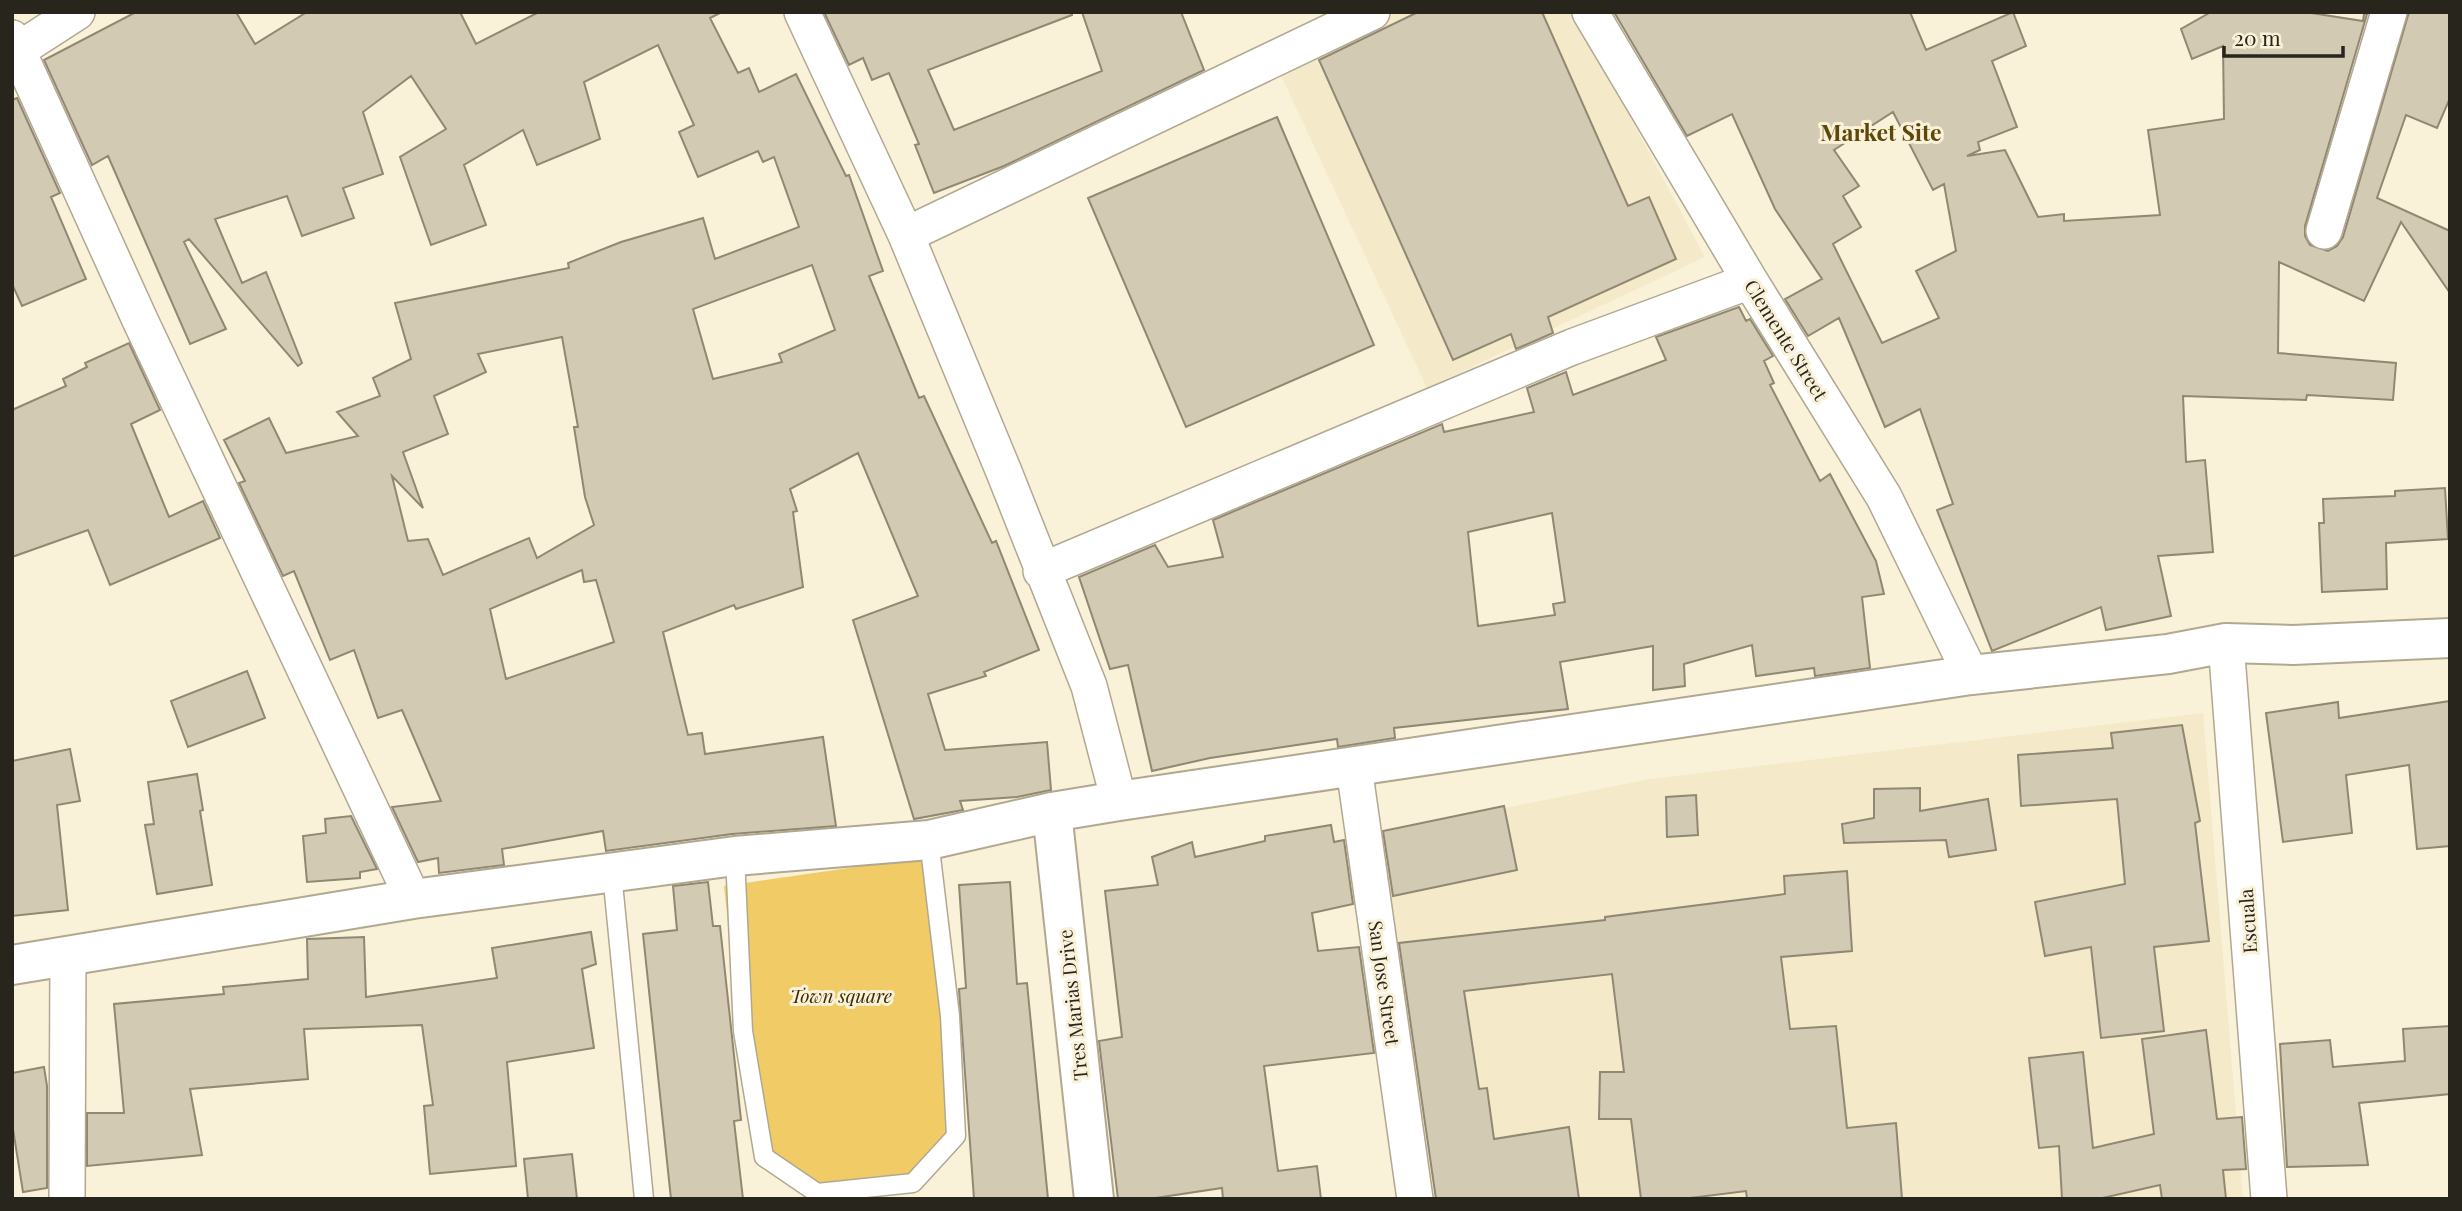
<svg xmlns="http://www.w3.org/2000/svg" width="2462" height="1211" viewBox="0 0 2462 1211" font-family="'Playfair Display',serif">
	<rect width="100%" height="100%" fill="#faf1d9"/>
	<path fill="#f4e9c9" d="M 1399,12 L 1574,12 L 1705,257 L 1427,388 L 1278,69 Z
		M 2203,713 L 2243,1199 L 1426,1199 L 1365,836 L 1650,779 Z"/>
	<path fill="#f1cc66" d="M 931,856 L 955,1140 L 911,1188 L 815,1197 L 763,1161 L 740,1035 L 724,886 Z"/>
	<path fill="#d3cab3" stroke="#908872" stroke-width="2" fill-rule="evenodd" d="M 136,12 L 236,12 L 255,44 L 307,12 L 460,12 L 476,44 L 539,12 L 722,12 L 710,18 L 738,73 L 749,68 L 759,92 L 796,74 L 846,176 L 849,175 L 883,271 L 869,276 L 919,398 L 924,396 L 992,543 L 996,541 L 1039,650 L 984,672 L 986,676 L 928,694 L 945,750 L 1047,742 L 1051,790 L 1017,797 L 960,801 L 963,810 L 914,819 L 853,620 L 918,596 L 858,453 L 790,489 L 797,511 L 793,512 L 803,587 L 736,609 L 734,605 L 663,632 L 688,735 L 702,733 L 705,754 L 823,737 L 836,826 L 732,834 L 606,851 L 603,831 L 502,849 L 504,865 L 439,873 L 438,858 L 418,862 L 392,807 L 441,801 L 402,710 L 378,718 L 354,650 L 330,660 L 294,571 L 283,576 L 239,483 L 245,481 L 224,440 L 269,418 L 286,453 L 358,436 L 337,412 L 380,396 L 373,378 L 411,359 L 395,303 L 569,268 L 568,263 L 621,242 L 703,218 L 715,259 L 799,227 L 774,157 L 763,162 L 758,151 L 698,177 L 679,132 L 694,125 L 658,45 L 584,82 L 600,139 L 537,165 L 523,130 L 464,165 L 486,225 L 431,245 L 400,157 L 446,129 L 411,76 L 363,112 L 383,174 L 343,188 L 354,218 L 302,236 L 287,196 L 215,219 L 242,283 L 266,272 L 302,363 L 298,366 L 189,239 L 184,242 L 226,329 L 190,344 L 108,156 L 92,165 L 44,60 ZM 812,265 L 835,330 L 779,354 L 782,362 L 713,379 L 693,309 ZM 562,337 L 578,427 L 574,427 L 585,497 L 594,525 L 537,558 L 529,538 L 443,575 L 428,539 L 408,541 L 392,476 L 423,508 L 403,452 L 448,434 L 434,396 L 486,372 L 478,354 ZM 582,570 L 584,582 L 596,580 L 614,642 L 506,679 L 490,609 Z
		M 824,12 L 1072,12 L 1072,15 L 928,70 L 954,130 L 1102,71 L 1082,12 L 1181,12 L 1204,70 L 1004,166 L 934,193 L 915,145 L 919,144 L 889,73 L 872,80 L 863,58 L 849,65 Z
		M 1418,12 L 1542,12 L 1628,206 L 1649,197 L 1676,259 L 1548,317 L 1553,333 L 1516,349 L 1511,334 L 1453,360 L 1319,60 Z
		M 1614,12 L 1910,12 L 1926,50 L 2013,12 L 2026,46 L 1992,61 L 2017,127 L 1978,142 L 1980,150 L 1967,156 L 2005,150 L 2038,217 L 2064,214 L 2064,221 L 2160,215 L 2148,130 L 2224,119 L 2223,46 L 2192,59 L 2181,29 L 2211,12 L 2305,12 L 2363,21 L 2364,14 L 2367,14 L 2305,226 L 2305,236 L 2310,245 L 2328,251 L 2337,246 L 2343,237 L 2409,12 L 2450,12 L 2450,98 L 2437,128 L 2406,115 L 2377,198 L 2450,231 L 2450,293 L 2401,222 L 2364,301 L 2279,262 L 2278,353 L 2396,363 L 2393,400 L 2307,395 L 2306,400 L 2183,396 L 2186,462 L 2205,460 L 2213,552 L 2158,556 L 2171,616 L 2106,630 L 2101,607 L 1992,651 L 1937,510 L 1953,504 L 1920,409 L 1885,427 L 1839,318 L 1808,336 L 1785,299 L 1822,279 L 1775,209 L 1732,114 L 1687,136 ZM 1893,112 L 1933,190 L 1944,184 L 1956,251 L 1916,271 L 1939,318 L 1882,343 L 1833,244 L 1861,227 L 1843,196 L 1859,186 L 1834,150 Z
		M 17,98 L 59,191 L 60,193 L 51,197 L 86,279 L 22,306 L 12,284 L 12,100 Z
		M 1277,117 L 1374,345 L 1186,427 L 1088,198 Z
		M 1739,307 L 1746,321 L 1750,319 L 1773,356 L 1764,361 L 1774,383 L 1770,385 L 1820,481 L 1830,474 L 1876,561 L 1884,594 L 1862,597 L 1870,668 L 1815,676 L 1814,668 L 1756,676 L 1752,645 L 1684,664 L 1685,686 L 1653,690 L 1653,646 L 1560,662 L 1568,709 L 1394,728 L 1395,738 L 1338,747 L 1337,739 L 1210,758 L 1152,771 L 1128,665 L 1110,669 L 1079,577 L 1155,545 L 1168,567 L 1223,557 L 1213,520 L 1442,424 L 1444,432 L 1534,412 L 1527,388 L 1566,372 L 1573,395 L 1666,360 L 1656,337 ZM 1552,513 L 1565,602 L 1553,604 L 1555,615 L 1478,626 L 1468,532 Z
		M 129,343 L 160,410 L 131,424 L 169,517 L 203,501 L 220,538 L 110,585 L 88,530 L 12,557 L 12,410 L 66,386 L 63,379 L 87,367 L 85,363 Z
		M 2445,488 L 2448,539 L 2386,543 L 2387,589 L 2322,592 L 2319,523 L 2324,523 L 2323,499 L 2395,496 L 2395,491 Z
		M 247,671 L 265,718 L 188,747 L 171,701 Z
		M 2450,701 L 2450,846 L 2417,849 L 2409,765 L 2346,775 L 2352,833 L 2283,842 L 2266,713 L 2338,702 L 2339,718 Z
		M 2182,725 L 2200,821 L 2195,823 L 2209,941 L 2154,947 L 2164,1031 L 2101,1038 L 2091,947 L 2045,956 L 2035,902 L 2125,884 L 2117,799 L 2021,806 L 2018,755 L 2113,748 L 2111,733 Z
		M 70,749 L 80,801 L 57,805 L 68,910 L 12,916 L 12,761 Z
		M 197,774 L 203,810 L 200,811 L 212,885 L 157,894 L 145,825 L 154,824 L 148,782 Z
		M 1920,788 L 1920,811 L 1988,799 L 1996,850 L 1949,857 L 1946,840 L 1844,843 L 1842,824 L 1874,818 L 1874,789 Z
		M 1696,795 L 1698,835 L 1667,837 L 1666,797 Z
		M 1504,806 L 1517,870 L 1393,896 L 1383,831 Z
		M 351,816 L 377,869 L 360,872 L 360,878 L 307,882 L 303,836 L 326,833 L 325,819 Z
		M 1331,825 L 1334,842 L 1344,840 L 1353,904 L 1312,913 L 1318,951 L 1359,947 L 1374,1053 L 1264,1066 L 1278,1171 L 1317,1166 L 1321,1199 L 1223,1199 L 1222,1188 L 1149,1199 L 1118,1199 L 1099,1041 L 1122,1037 L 1105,891 L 1158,885 L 1152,857 L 1192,842 L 1195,857 L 1265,841 L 1265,836 Z
		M 1847,871 L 1852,951 L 1781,957 L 1790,1029 L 1836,1026 L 1847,1128 L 1896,1123 L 1902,1199 L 1747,1199 L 1746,1191 L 1682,1199 L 1641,1199 L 1631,1119 L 1599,1119 L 1600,1072 L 1624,1072 L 1612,974 L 1464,991 L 1479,1089 L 1487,1088 L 1494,1139 L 1569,1127 L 1579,1199 L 1436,1199 L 1399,943 L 1605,920 L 1605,917 L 1785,894 L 1784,876 Z
		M 708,882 L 713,926 L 720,926 L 741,1120 L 734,1121 L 743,1199 L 671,1199 L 643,934 L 677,930 L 673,886 Z
		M 1010,882 L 1017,984 L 1027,983 L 1048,1199 L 974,1199 L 959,989 L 966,988 L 959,885 Z
		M 591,932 L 596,964 L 582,969 L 594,1048 L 507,1062 L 516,1166 L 430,1174 L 424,1106 L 433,1105 L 422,1025 L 304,1029 L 308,1079 L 190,1089 L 202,1155 L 87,1166 L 87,1113 L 124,1113 L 114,1004 L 224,994 L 223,987 L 308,979 L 307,939 L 364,937 L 366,997 L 497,978 L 492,948 Z
		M 2450,1026 L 2450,1094 L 2359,1103 L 2368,1165 L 2287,1167 L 2280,1044 L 2330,1040 L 2333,1067 L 2405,1061 L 2403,1029 Z
		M 2206,1030 L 2217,1119 L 2242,1117 L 2246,1169 L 2223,1170 L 2226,1199 L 2162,1199 L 2160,1185 L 2098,1199 L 2062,1199 L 2059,1146 L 2039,1148 L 2029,1058 L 2083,1052 L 2093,1148 L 2154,1134 L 2142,1039 Z
		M 44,1067 L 47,1086 L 47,1188 L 23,1192 L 12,1123 L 12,1073 Z
		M 572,1154 L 577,1199 L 528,1199 L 524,1159 Z"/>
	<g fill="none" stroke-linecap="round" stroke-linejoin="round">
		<g stroke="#b0a891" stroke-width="21">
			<path id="lane" d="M 735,856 L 743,1031 L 764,1157 L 817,1193 L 913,1183 L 956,1136 L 950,1016 L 929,840
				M 612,873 L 644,1199"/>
		</g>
		<g stroke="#b0a891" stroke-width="38">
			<path id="street" d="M 802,12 L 906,235 L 1004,472 L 1089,686 L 1119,801
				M 1590,12 L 1750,281 L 1884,497 L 1971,675
				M 12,38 L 140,320 L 413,899
				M 12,54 L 77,12
				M 2324,231 L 2389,12
				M 906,235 L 1372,12
				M 1041,571 L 1572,347 L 1750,281
				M 2226,643 L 2269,1199
				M 1354,767 L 1415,1199
				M 67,1199 L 68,956"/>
		</g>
		<g stroke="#b0a891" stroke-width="42">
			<path id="secondary" d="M 1052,812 L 1094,1199
				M 12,965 L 413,899 L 735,856 L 929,840 L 1052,812 L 1119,801 L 1971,675 L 2168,654 L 2226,643 L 2293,645 L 2450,638"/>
		</g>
		<use href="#lane" stroke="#fff" stroke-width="18"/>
		<use href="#street" stroke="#fff" stroke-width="35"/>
		<use href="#secondary" stroke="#fff" stroke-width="38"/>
	</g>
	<g text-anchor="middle" stroke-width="6" stroke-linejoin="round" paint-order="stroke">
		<g font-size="19" fill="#28251c" stroke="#faf1d9">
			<text transform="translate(1786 340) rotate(58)" y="7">Clemente Street</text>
			<text transform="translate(2248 921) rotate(-94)" y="7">Escuala</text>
			<text transform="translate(1384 983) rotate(82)" y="7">San Jose Street</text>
			<text transform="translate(1073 1005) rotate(-96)" y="7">Tres Marias Drive</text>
		</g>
		<g font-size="19" font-style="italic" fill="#3a2c00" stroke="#faf1d9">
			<text x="841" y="1003">Town square</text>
		</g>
		<g font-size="23" font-weight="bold" fill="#5c4808" stroke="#faf1d9">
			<text x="1881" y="141">Market Site</text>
		</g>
	</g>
	<rect width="2462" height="1211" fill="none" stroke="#28251c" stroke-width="28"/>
	<path d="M2224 46v10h119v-10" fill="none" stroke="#28251c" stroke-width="3.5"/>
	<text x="2234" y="46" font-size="21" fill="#28251c" stroke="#faf1d9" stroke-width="5" paint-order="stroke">20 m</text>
</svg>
